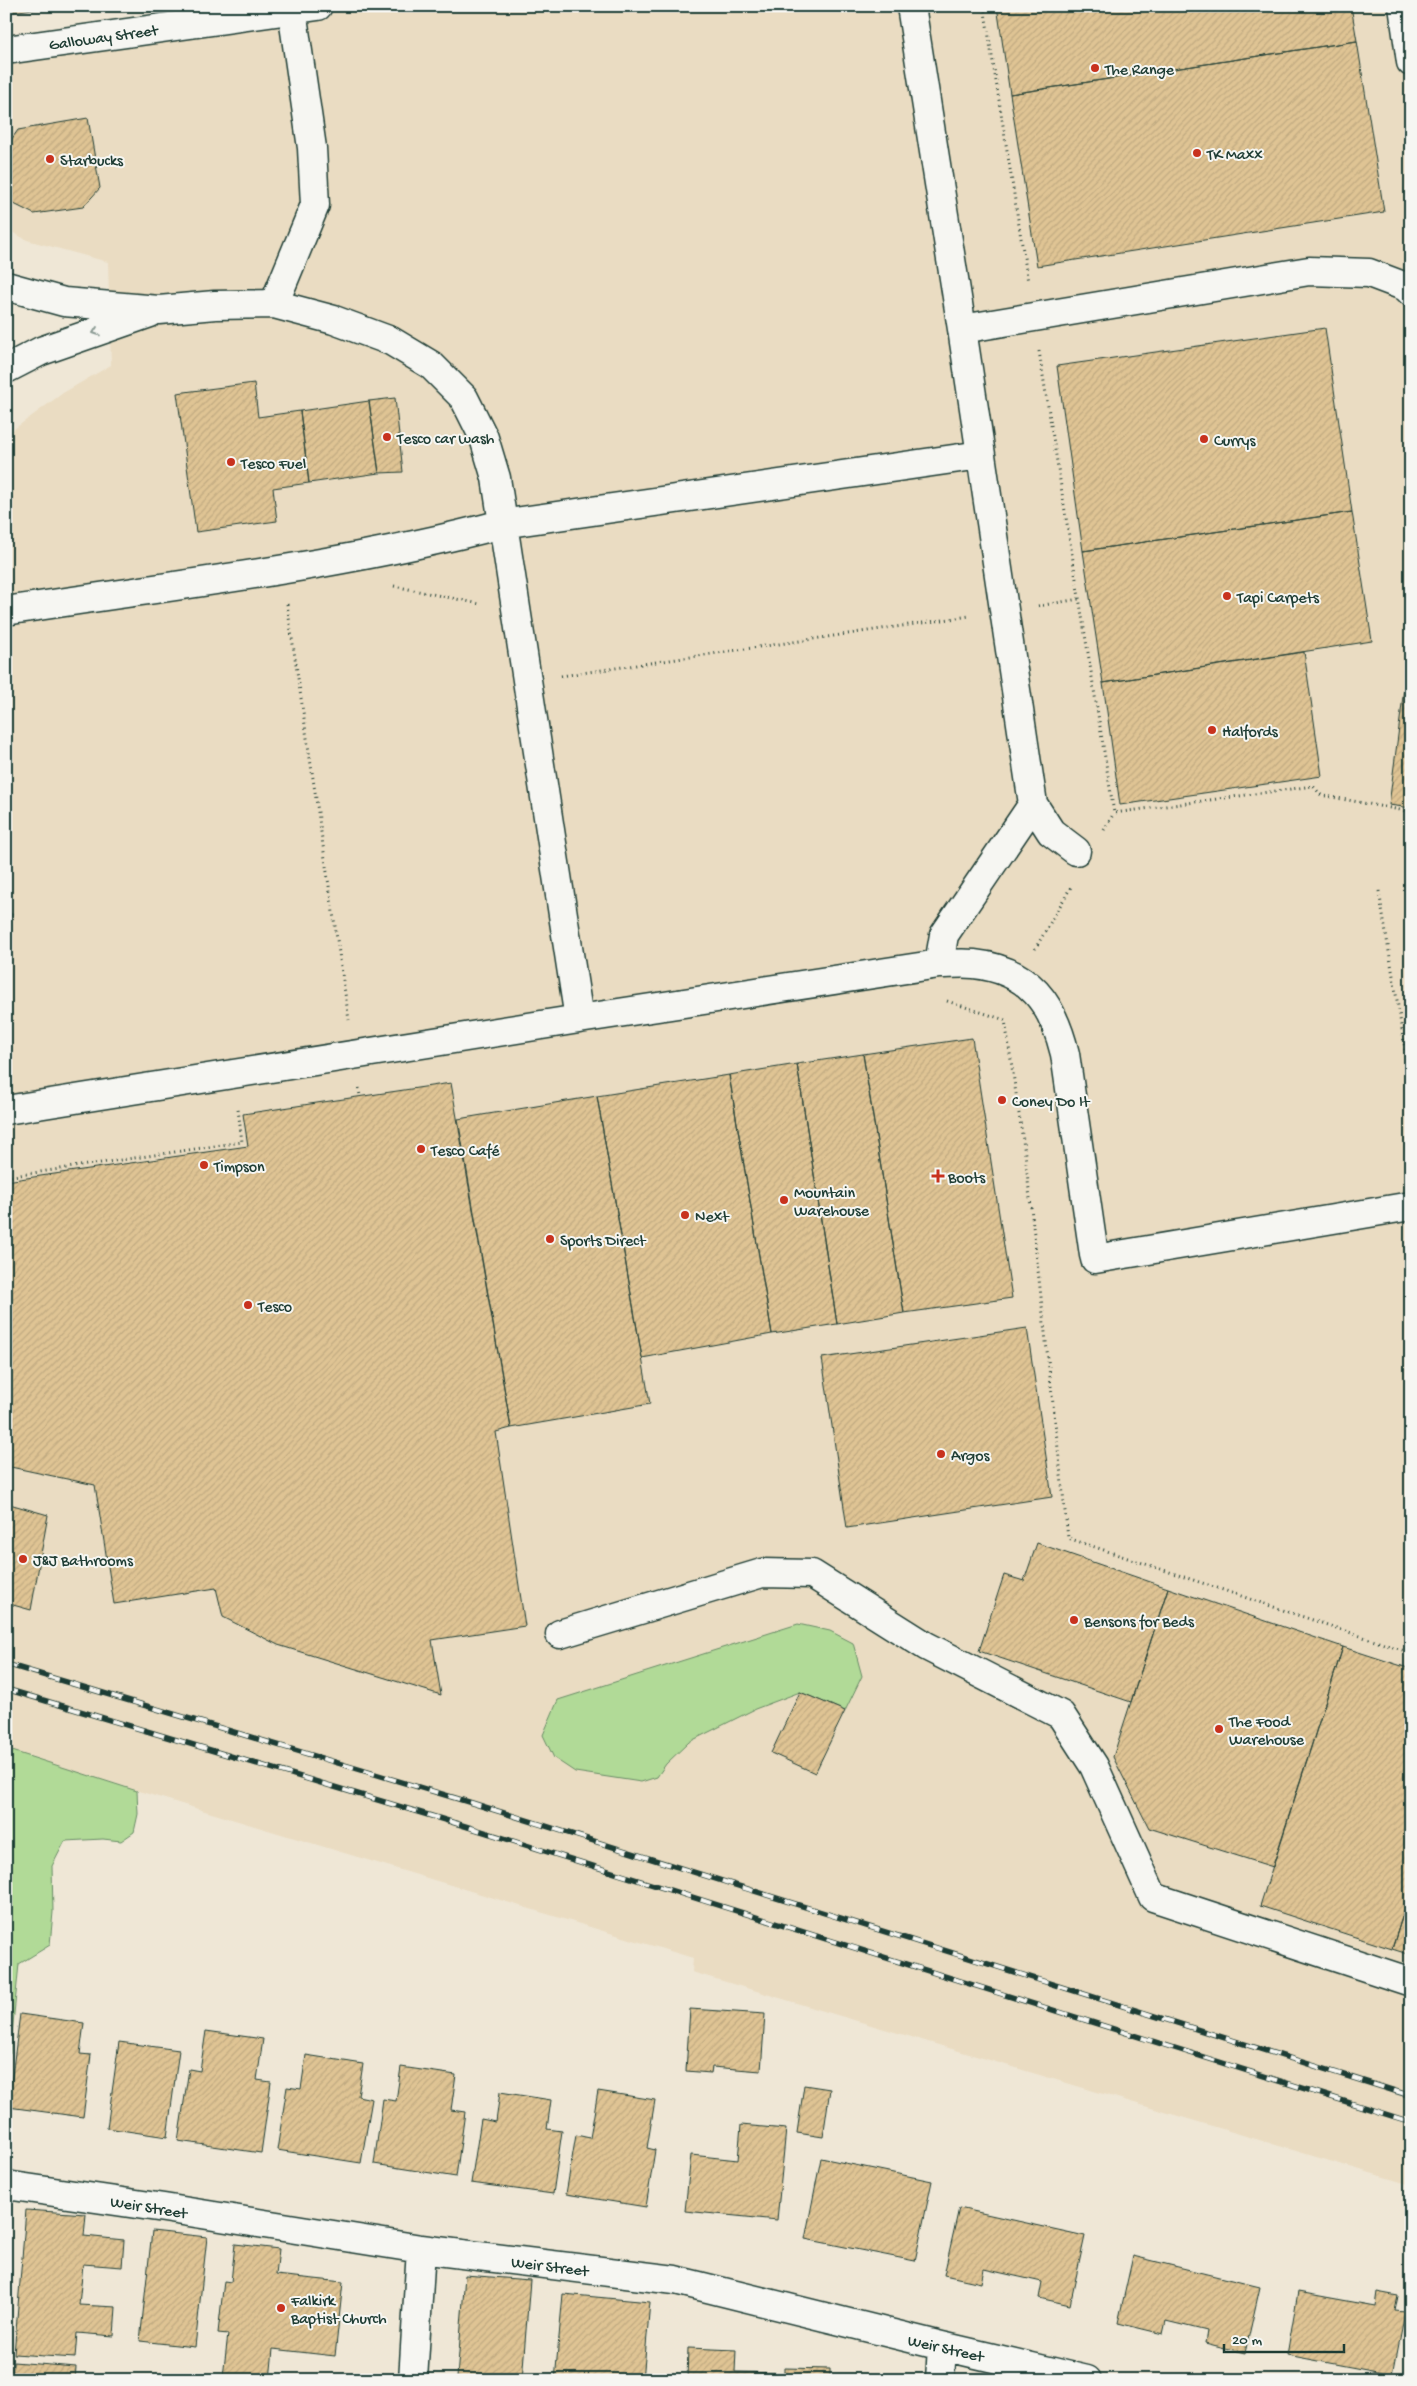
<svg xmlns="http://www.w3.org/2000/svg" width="1417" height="2386" viewBox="0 0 1417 2386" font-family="'Gochi Hand',sans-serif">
	<defs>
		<pattern id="building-hatch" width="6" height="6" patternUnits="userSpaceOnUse" patternTransform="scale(1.25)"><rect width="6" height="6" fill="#dfc494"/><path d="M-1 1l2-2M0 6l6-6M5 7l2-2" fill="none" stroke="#bfa980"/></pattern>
	</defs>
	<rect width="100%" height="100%" fill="#efe7d6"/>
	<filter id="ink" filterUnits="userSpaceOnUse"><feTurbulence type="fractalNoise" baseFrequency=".02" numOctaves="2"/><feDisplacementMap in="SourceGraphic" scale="10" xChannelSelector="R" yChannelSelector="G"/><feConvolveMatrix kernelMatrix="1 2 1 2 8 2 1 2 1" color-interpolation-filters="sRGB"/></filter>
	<g filter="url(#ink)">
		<path fill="#eadcc2" d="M 318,6 L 1411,6 L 1411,2185 L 692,1972 L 693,1958 L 39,1761 L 6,1749 L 6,435 L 63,393 L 111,365 L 108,262 L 27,240 L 6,229 L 6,50 Z"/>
		<path fill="#b1da97" stroke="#688c66" d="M 798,1624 L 830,1631 L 853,1643 L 862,1676 L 845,1711 L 800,1692 L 755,1709 L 689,1742 L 666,1764 L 657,1777 L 641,1782 L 575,1772 L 554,1758 L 543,1735 L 558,1700 Z
			M 6,1749 L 137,1791 L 138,1814 L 134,1832 L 121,1841 L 103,1839 L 65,1841 L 52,1866 L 53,1912 L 50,1945 L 19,1964 L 10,2054 L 6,2053 Z"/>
		<path fill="url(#building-hatch)" stroke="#1f3d34" d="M 6,6 L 52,6 L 6,13 Z
			M 997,6 L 1351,6 L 1357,41 L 1010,94 Z
			M 1357,41 L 1384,212 L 1037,266 L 1010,94 Z
			M 88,118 L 100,188 L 83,207 L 34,214 L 12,203 L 6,171 L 6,147 L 18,130 Z
			M 1325,328 L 1352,512 L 1083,551 L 1057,366 Z
			M 254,383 L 258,417 L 300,411 L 309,483 L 273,488 L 277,521 L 196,532 L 177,393 Z
			M 395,398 L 403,472 L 379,473 L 369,401 Z
			M 369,401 L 379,473 L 309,483 L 300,411 Z
			M 1352,512 L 1372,641 L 1103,683 L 1083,551 Z
			M 1304,652 L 1322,776 L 1120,805 L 1103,683 Z
			M 1406,673 L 1411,674 L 1411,808 L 1389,805 Z
			M 6,913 L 12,914 L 6,938 Z
			M 972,1038 L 1012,1298 L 904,1313 L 863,1054 Z
			M 863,1054 L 904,1313 L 837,1324 L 797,1064 Z
			M 797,1064 L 837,1324 L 772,1334 L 729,1075 Z
			M 729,1075 L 772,1334 L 642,1358 L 597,1096 Z
			M 451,1083 L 511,1428 L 496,1432 L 525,1626 L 432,1640 L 441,1695 L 278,1645 L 223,1617 L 216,1588 L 114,1604 L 95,1485 L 6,1466 L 6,1181 L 248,1146 L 243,1114 Z
			M 597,1096 L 650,1404 L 511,1428 L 458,1119 Z
			M 1027,1328 L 1052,1497 L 847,1528 L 822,1358 Z
			M 6,1503 L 48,1515 L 31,1610 L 6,1603 Z
			M 1037,1543 L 1168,1588 L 1131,1702 L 979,1651 L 1004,1575 L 1024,1581 Z
			M 1168,1588 L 1343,1647 L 1273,1867 L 1149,1828 L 1113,1757 Z
			M 1343,1647 L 1411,1669 L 1411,1889 L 1392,1949 L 1260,1906 Z
			M 800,1692 L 845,1711 L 815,1773 L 771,1753 Z
			M 1411,1889 L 1411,1955 L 1392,1949 Z
			M 690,2009 L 765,2014 L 761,2071 L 712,2067 L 711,2073 L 686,2071 Z
			M 20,2014 L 84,2023 L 80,2054 L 91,2055 L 83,2117 L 8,2107 Z
			M 206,2031 L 263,2039 L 257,2080 L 271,2082 L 261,2153 L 178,2141 L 189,2069 L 200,2071 Z
			M 119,2042 L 179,2050 L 167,2137 L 107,2128 Z
			M 306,2055 L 363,2064 L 358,2096 L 372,2099 L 361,2163 L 277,2150 L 287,2087 L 301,2089 Z
			M 401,2067 L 456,2075 L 451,2110 L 465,2112 L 456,2177 L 374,2164 L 383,2099 L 396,2101 Z
			M 804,2085 L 830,2089 L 823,2137 L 797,2133 Z
			M 598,2091 L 655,2100 L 647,2148 L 655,2150 L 646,2207 L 566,2194 L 576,2135 L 590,2138 Z
			M 500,2092 L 551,2100 L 547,2129 L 562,2131 L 553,2194 L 471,2183 L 481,2119 L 496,2122 Z
			M 741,2125 L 786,2129 L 777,2220 L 685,2211 L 691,2155 L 738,2160 Z
			M 821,2158 L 932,2181 L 915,2261 L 805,2239 Z
			M 959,2208 L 1085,2236 L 1070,2305 L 1039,2298 L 1042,2282 L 984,2269 L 981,2283 L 944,2275 Z
			M 26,2210 L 86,2214 L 84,2236 L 124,2240 L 122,2267 L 83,2264 L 79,2305 L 116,2307 L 114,2336 L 77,2333 L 75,2358 L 14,2354 Z
			M 152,2231 L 207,2237 L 195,2347 L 140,2341 Z
			M 235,2244 L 279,2249 L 276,2275 L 343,2282 L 335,2356 L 273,2349 L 270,2380 L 223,2377 L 228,2334 L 218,2333 L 224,2281 L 231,2282 Z
			M 1133,2256 L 1260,2287 L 1245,2353 L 1205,2343 L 1207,2331 L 1166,2321 L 1163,2334 L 1118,2323 Z
			M 465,2275 L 530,2280 L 522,2380 L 457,2378 Z
			M 1298,2292 L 1375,2306 L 1377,2292 L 1398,2296 L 1395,2311 L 1405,2312 L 1393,2375 L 1287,2355 Z
			M 563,2294 L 650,2302 L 643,2380 L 555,2380 Z
			M 688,2348 L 736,2350 L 735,2372 L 784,2373 L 784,2368 L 830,2369 L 830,2380 L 687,2380 Z
			M 13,2362 L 76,2367 L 75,2380 L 12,2380 Z"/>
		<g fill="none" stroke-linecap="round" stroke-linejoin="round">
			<g stroke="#1f3d34" stroke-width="31">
				<path id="minor" d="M 911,6 L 962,329
					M 1403,6 L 1411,62
					M 6,50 L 318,6
					M 6,286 L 64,302 L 159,310 L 215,305 L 274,304 L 334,320 L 391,341 L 431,365 L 464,398 L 484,438 L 496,478 L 579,1019 L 939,964 C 951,964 963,963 974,964 C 1030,970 1053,1004 1065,1054 L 1094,1255
					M 274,304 L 315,205 L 312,148 L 292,10
					M 6,369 L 41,351 L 150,313
					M 981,455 L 1033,804
					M 6,611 C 172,585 340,567 502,524 L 981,455 L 962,329 L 1309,271 L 1369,273 L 1406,287 L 1411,292
					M 939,964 L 944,935 L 1033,804 L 1051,832 L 1076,851
					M 6,1110 L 579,1019
					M 1095,1259 L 1411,1206
					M 560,1634 L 762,1573 L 812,1574 L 926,1646 L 1061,1715 L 1094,1766 L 1153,1897 L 1411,1982
					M 6,2185 L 164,2208 L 421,2249 L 675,2280 L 942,2346 L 1087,2380
					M 413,2380 L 421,2249
					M 940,2380 L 942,2346"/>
			</g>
			<path stroke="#1f3d34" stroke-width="3" stroke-dasharray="1 4" stroke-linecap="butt" d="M 984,6 L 1028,282
				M 1039,351 L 1114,813 L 1313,786 L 1321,795 L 1411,812
				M 394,586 L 480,604
				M 287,604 L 349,1020
				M 1038,606 L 1079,599
				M 561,676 L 970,616
				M 1104,830 L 1114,813
				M 1379,891 L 1411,1085
				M 1035,949 L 1072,885
				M 947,1001 L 1005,1020 L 1025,1154 L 1068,1538 L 1411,1653
				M 359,1088 L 360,1097
				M 6,1177 L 242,1142 L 238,1109"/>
			<use href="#minor" stroke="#f6f6f2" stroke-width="28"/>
			<g stroke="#1f3d34" stroke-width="5.5">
				<path id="rail" d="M 6,1664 L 472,1803 L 1411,2096
					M 6,1689 L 465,1826 L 1411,2122"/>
			</g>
			<use href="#rail" stroke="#f6f6f2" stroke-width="4" stroke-dasharray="11" stroke-linecap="butt"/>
		</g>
		<defs><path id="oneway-chevron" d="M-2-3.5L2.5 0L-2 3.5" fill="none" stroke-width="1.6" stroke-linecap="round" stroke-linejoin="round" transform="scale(1.25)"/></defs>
		<use stroke="#8a9a93" href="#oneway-chevron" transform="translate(96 332) rotate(161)"/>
	</g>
	<g fill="#c8321e" stroke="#f6f6f2" stroke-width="2">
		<circle cx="1095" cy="68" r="5"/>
		<circle cx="1197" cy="153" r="5"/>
		<circle cx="50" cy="159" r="5"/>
		<circle cx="387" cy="437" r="5"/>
		<circle cx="1204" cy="439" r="5"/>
		<circle cx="231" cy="462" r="5"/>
		<circle cx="1227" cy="596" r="5"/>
		<circle cx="1212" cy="730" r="5"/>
		<circle cx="1002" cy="1100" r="5"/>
		<circle cx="421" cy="1149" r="5"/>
		<circle cx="204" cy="1165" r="5"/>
		<path d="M935.5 1168.5h5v5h5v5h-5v5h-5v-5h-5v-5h5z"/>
		<circle cx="784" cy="1200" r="5"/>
		<circle cx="685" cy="1215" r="5"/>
		<circle cx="550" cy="1239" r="5"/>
		<circle cx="248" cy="1305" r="5"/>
		<circle cx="941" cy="1454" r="5"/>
		<circle cx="23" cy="1559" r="5"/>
		<circle cx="1074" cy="1620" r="5"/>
		<circle cx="1219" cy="1729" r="5"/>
		<circle cx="281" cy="2308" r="5"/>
	</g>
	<g text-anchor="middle" stroke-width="4" stroke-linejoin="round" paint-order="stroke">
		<g font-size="16" fill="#1f3d34" stroke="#f6f6f2">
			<text transform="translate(103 36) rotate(-8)" y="6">Galloway Street</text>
			<text transform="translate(149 2206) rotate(9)" y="6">Weir Street</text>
			<text transform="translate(550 2265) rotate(7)" y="6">Weir Street</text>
			<text transform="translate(946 2347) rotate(13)" y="6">Weir Street</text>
		</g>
		<g font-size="16" fill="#1f3d34" stroke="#f6f6f2" text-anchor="start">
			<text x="1105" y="74">The Range</text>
			<text x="1207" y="159">TK Maxx</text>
			<text x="60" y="165">Starbucks</text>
			<text x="397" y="443">Tesco car wash</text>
			<text x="1214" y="445">Currys</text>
			<text x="241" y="468">Tesco Fuel</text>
			<text x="1237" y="602">Tapi Carpets</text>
			<text x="1222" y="736">Halfords</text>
			<text x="1012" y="1106">Coney Do It</text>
			<text x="431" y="1155">Tesco Café</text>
			<text x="214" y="1171">Timpson</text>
			<text x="948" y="1182">Boots</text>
			<text x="794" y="1197">Mountain<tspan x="794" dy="18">Warehouse</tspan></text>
			<text x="695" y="1221">Next</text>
			<text x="560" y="1245">Sports Direct</text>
			<text x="258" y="1311">Tesco</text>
			<text x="951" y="1460">Argos</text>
			<text x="33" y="1565">J&amp;J Bathrooms</text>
			<text x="1084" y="1626">Bensons for Beds</text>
			<text x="1229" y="1726">The Food<tspan x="1229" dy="18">Warehouse</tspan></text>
			<text x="291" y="2305">Falkirk<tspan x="291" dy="18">Baptist Church</tspan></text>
		</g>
	</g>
	<rect width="1417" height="2386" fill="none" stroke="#f6f6f2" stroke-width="25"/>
	<rect x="12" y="12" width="1392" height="2361" fill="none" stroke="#1f3d34" stroke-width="2" filter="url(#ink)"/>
	<path d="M1224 2344v8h120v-8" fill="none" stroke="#1f3d34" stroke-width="2.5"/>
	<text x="1232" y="2344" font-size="15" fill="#1f3d34" stroke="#f6f6f2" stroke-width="4" paint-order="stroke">20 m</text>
</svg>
